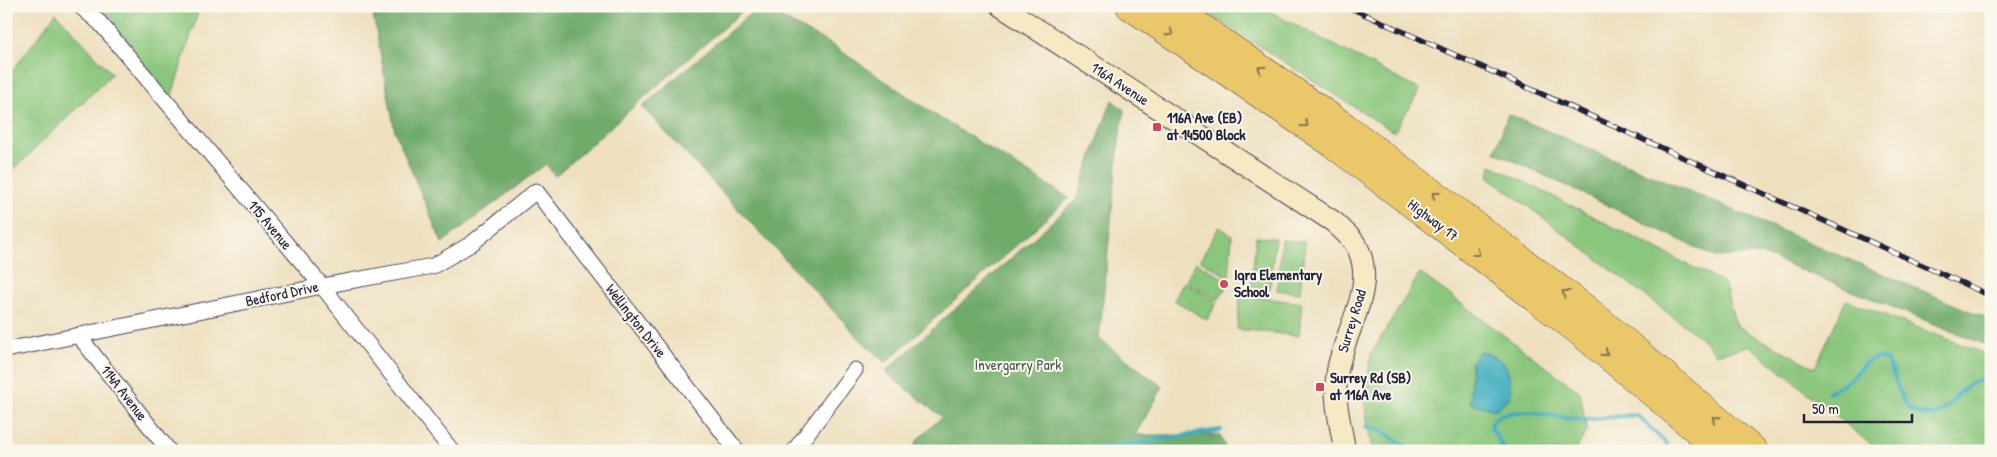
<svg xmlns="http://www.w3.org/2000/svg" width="1997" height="457" viewBox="0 0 1997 457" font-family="'Patrick Hand',sans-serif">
	<rect width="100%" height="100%" fill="#fbf7ec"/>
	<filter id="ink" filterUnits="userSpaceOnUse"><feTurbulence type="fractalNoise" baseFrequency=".02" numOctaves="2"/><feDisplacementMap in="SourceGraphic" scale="10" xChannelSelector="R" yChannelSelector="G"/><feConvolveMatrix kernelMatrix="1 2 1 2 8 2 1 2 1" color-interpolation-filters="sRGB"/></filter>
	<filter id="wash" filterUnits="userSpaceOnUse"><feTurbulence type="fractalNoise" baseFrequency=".0096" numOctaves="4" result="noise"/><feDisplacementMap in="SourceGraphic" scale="20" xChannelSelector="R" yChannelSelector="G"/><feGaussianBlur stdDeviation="1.12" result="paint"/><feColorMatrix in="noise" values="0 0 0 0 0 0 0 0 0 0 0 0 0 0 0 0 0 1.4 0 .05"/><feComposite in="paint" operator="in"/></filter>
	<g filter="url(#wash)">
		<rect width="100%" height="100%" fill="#eee0bf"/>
		<path fill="#8ac67b" stroke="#56745b" d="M 91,6 L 200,6 L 171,98 Z
			M 1196,6 L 1259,6 L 1420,90 L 1394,132 Z
			M 56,13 L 112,74 L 6,177 L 6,79 Z
			M 1491,165 L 1724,283 L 1736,326 L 1815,368 L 1846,300 L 1991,356 L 1991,451 L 1879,451 L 1750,346 L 1716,354 L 1705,341 L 1489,177 Z
			M 1219,227 L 1232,235 L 1229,277 L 1200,260 Z
			M 1256,237 L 1275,238 L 1270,289 L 1251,287 Z
			M 1282,240 L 1305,242 L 1300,293 L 1277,290 Z
			M 1196,262 L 1229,282 L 1218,300 L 1186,281 Z
			M 1420,273 L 1580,392 L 1587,431 L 1575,451 L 1372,451 L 1364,401 L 1371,354 Z
			M 1184,282 L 1217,302 L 1207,320 L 1174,300 Z
			M 1240,295 L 1302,303 L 1299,336 L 1237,329 Z"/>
		<path fill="#6fab6b" stroke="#486653" d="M 369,6 L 748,6 L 555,176 L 546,164 L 442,243 L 395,132 L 372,9 Z
			M 759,6 L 829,43 L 940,118 L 1069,198 L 885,363 L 858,337 L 642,107 Z
			M 1112,100 L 1125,111 L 1120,133 L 1099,339 L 1163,387 L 1135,435 L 1220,435 L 1227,451 L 912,451 L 918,439 L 942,417 L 885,372 L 1076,200 Z
			M 1508,114 L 1991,320 L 1991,347 L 1761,254 L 1716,257 L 1495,152 Z"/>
		<path fill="#41adc0" stroke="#32687e" d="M 1480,351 C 1510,362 1509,367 1511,397 L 1495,410 L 1470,403 L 1471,363 Z"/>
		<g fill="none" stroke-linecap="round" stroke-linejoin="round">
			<path stroke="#41adc0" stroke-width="4.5" d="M 1829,392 C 1838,387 1848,382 1855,375 C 1861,369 1866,359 1875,358 C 1903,354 1888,412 1927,415 C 1954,417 1960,371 1991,382
				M 1366,427 L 1383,431 L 1412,451
				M 1087,451 L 1221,430
				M 1505,451 L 1492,429 L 1492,422 C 1508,402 1555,418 1578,419 C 1597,420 1617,416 1637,415 L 1667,444"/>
		</g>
	</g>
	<g filter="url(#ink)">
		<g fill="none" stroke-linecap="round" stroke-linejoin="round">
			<g stroke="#413e4f" stroke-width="17">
				<path id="street" d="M 80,6 L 100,23 L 322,286 L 452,451
					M 79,336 L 169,451
					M 6,350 L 322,286 L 433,266 L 471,244 L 536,191 L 737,451
					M 794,451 L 855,370"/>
			</g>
			<g stroke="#413e4f" stroke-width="23">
				<path id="secondary" d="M 1001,6 L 1334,222 C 1343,231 1355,240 1359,251 C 1376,292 1342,334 1337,374 C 1333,399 1341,427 1345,451"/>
			</g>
			<g stroke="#413e4f" stroke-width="29">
				<path id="highway" d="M 1130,6 L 1332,143 L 1575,328 L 1722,451
					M 1170,6 L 1345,127 L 1587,310 L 1754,451"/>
			</g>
			<use href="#street" stroke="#fff" stroke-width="15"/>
			<use href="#secondary" stroke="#f7e9c3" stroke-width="21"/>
			<use href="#highway" stroke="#eac769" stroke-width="28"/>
			<g stroke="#22223b" stroke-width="5.5">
				<path id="rail" d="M 1346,6 L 1991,296"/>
			</g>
			<use href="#rail" stroke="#fbf7ec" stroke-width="4" stroke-dasharray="11" stroke-linecap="butt"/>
		</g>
		<defs><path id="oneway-chevron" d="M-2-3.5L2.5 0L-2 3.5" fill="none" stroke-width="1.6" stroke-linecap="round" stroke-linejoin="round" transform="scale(1.25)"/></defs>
		<g stroke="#867452">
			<use href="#oneway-chevron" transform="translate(1170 33) rotate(34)"/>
			<use href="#oneway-chevron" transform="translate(1261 69) rotate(-145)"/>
			<use href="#oneway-chevron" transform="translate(1305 124) rotate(34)"/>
			<use href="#oneway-chevron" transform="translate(1435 195) rotate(-143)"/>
			<use href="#oneway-chevron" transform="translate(1477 253) rotate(37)"/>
			<use href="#oneway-chevron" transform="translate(1565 293) rotate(-143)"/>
			<use href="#oneway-chevron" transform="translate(1605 353) rotate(40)"/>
			<use href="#oneway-chevron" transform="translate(1716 419) rotate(-140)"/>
		</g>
	</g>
	<g fill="#d1495b" stroke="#fbf7ec" stroke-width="2">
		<rect x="1152" y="122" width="10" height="10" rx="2.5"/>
		<circle cx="1224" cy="284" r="5"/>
		<rect x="1315" y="382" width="10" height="10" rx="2.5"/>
	</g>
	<g text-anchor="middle" stroke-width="4" stroke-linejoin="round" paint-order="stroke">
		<g font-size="15" fill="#22223b" stroke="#fbf7ec">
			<text transform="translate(1120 84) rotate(33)" y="5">116A Avenue</text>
			<text transform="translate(1433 220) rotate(37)" y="5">Highway 17</text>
			<text transform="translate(270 225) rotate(50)" y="5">115 Avenue</text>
			<text transform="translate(282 294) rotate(-12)" y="5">Bedford Drive</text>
			<text transform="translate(636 321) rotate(52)" y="5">Wellington Drive</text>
			<text transform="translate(1352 321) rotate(-73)" y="5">Surrey Road</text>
			<text transform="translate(124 393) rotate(52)" y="5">114A Avenue</text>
		</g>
		<g font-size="15" font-weight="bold" fill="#22223b" stroke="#fbf7ec" text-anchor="start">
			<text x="1167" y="123">116A Ave (EB)<tspan x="1167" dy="17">at 14500 Block</tspan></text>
			<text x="1234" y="280">Iqra Elementary<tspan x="1234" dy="17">School</tspan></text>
			<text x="1330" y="383">Surrey Rd (SB)<tspan x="1330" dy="17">at 116A Ave</tspan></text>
		</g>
		<g font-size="15" fill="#465b51" stroke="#fbf7ec">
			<text x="1018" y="370">Invergarry Park</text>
		</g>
	</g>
	<rect width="1997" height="457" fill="none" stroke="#fbf7ec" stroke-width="25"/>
	<path d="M1804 414v8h108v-8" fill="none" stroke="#22223b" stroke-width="2.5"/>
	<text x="1812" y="414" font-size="15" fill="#22223b" stroke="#fbf7ec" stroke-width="4" paint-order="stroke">50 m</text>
</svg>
